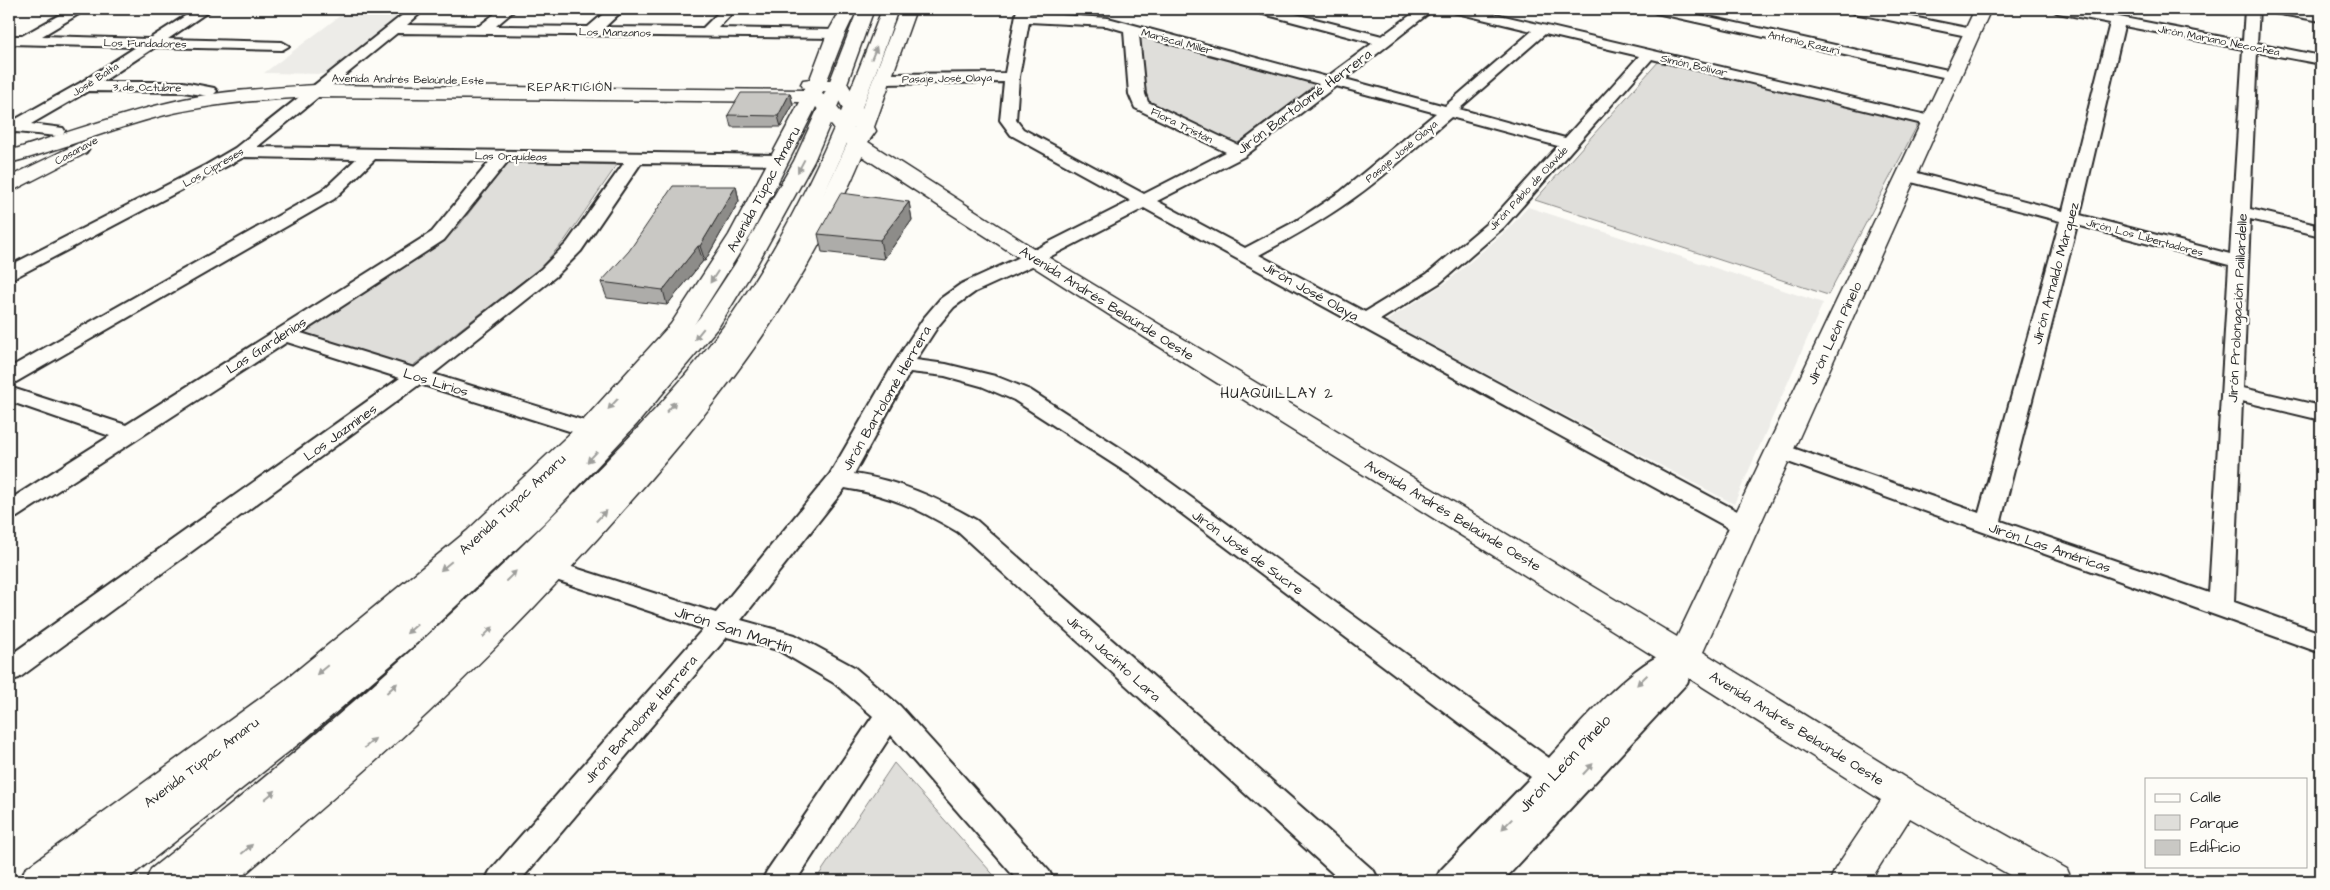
<svg xmlns="http://www.w3.org/2000/svg" width="2330" height="890" viewBox="0 0 2330 890" font-family="'Architects Daughter',sans-serif">
	<rect width="100%" height="100%" fill="#fdfcf7"/>
	<filter id="ink" filterUnits="userSpaceOnUse"><feTurbulence type="fractalNoise" baseFrequency=".02" numOctaves="2"/><feDisplacementMap in="SourceGraphic" scale="10" xChannelSelector="R" yChannelSelector="G"/><feConvolveMatrix kernelMatrix="1 2 1 2 8 2 1 2 1" color-interpolation-filters="sRGB"/></filter>
	<g filter="url(#ink)">
		<path fill="#edece8" d="M 349,9 L 407,9 L 325,74 L 264,73 Z
			M 1528,207 L 1823,303 L 1734,504 L 1386,321 L 1447,282 L 1507,230 Z"/>
		<path fill="#dfdeda" stroke="#858482" d="M 1139,33 L 1321,83 L 1238,145 L 1150,105 L 1146,99 Z
			M 1659,61 L 1919,122 L 1828,295 L 1535,200 Z
			M 509,161 L 617,165 L 565,240 L 540,268 L 411,367 L 301,332 L 428,250 L 458,227 Z
			M 894,763 L 999,881 L 815,881 Z"/>
		<g fill="none" stroke-linecap="round" stroke-linejoin="round">
			<g stroke="#2b2b2b" stroke-width="4">
				<path id="street" d="M 70,9 L 87,9 L 42,36 L 149,39 L 196,9 L 212,9 L 168,39 L 282,42 L 289,46 L 282,50 L 155,47 L 102,82 L 183,82 L 214,88 L 217,91 L 214,94 L 209,96 L 183,92 L 88,91 L 31,124 L 63,128 L 65,131 L 63,134 L 57,136 L 16,132 L 9,135 L 9,123 L 80,83 L 136,47 L 9,44 L 9,36 L 22,36 Z
					M 410,9 L 425,9 L 407,25 L 479,26 L 501,9 L 516,9 L 496,26 L 588,27 L 609,9 L 624,9 L 605,27 L 703,28 L 722,9 L 736,9 L 718,28 L 836,30 L 843,34 L 836,38 L 397,33 L 257,147 L 780,155 L 786,156 L 788,160 L 786,164 L 780,165 L 641,163 L 581,251 L 555,277 L 433,374 L 598,425 L 601,430 L 598,435 L 590,437 L 582,435 L 420,384 L 19,678 L 9,681 L 9,656 L 400,378 L 287,342 L 17,517 L 9,519 L 9,500 L 110,436 L 9,401 L 9,387 L 126,425 L 432,232 L 490,161 L 375,159 L 334,199 L 16,382 L 9,383 L 9,368 L 322,191 L 356,159 L 244,157 L 16,277 L 9,279 L 9,266 L 206,165 L 235,148 ZM 508,161 L 624,163 L 567,243 L 541,269 L 414,368 L 301,333 L 444,240 Z
					M 1017,9 L 1031,9 L 1030,13 L 1108,18 L 1327,77 L 1373,43 L 1256,12 L 1254,9 L 1276,9 L 1382,36 L 1419,9 L 1434,9 L 1345,79 L 1445,106 L 1532,31 L 1453,12 L 1451,9 L 1474,9 L 1931,116 L 1937,118 L 1939,121 L 1937,124 L 1931,126 L 1652,59 L 1504,227 L 1441,282 L 1380,320 L 1754,520 L 1757,526 L 1754,532 L 1745,535 L 1736,532 L 1144,208 L 1032,266 L 975,292 L 954,307 L 938,326 L 916,360 L 946,364 L 995,376 L 1030,390 L 1145,464 L 1549,758 C 1577,729 1651,636 1693,650 L 1697,657 L 1687,683 L 1503,881 L 1435,881 L 1440,871 L 1531,777 L 1129,474 L 1014,400 L 981,386 L 945,376 L 910,372 L 854,474 C 900,481 935,497 976,520 L 1374,871 L 1379,881 L 1341,881 L 958,532 C 917,508 892,496 845,488 L 741,620 L 795,635 L 854,667 L 900,706 L 1049,871 L 1054,881 L 1018,881 L 891,735 L 796,881 L 762,881 L 767,871 L 873,716 L 834,683 L 778,650 L 727,637 L 520,881 L 485,881 L 490,871 L 703,629 L 541,575 L 537,569 L 541,563 L 550,560 L 716,613 L 830,474 L 893,365 L 923,319 L 940,299 L 961,284 L 1018,258 L 1131,201 L 1011,135 L 1000,120 L 1004,82 L 882,84 L 874,79 L 882,74 L 1005,73 ZM 1029,22 L 1107,26 L 1124,31 L 1129,94 L 1135,108 L 1226,152 L 1144,194 L 1023,129 L 1016,120 L 1019,77 ZM 1545,34 L 1639,56 L 1565,138 L 1459,109 ZM 1139,35 L 1319,84 L 1238,145 L 1148,102 L 1145,94 ZM 1336,86 L 1436,113 L 1340,192 L 1296,221 L 1245,248 L 1157,201 L 1245,156 ZM 1451,117 L 1558,146 L 1492,219 L 1427,274 L 1365,312 L 1259,255 C 1291,238 1322,221 1351,200 C 1386,176 1418,145 1451,117 Z
					M 1649,9 L 1673,9 L 1952,71 L 1959,75 L 1952,79 L 1656,13 Z
					M 1847,9 L 1873,9 L 1972,29 L 1979,33 L 1972,37 L 1854,13 Z
					M 2051,9 L 2078,9 L 2243,41 L 2245,9 L 2259,9 L 2257,43 L 2321,56 L 2321,64 L 2257,52 L 2250,209 L 2321,226 L 2321,236 L 2250,219 L 2243,388 L 2321,406 L 2321,420 L 2242,401 L 2234,602 L 2321,633 L 2321,653 L 1771,456 L 1768,451 L 1771,446 L 1779,444 L 1787,446 L 1979,513 L 2060,221 L 1900,179 L 1898,175 L 1900,171 L 1906,170 L 2063,211 L 2110,23 L 2058,13 ZM 2124,26 L 2243,49 L 2230,254 L 2080,215 ZM 2077,225 L 2229,265 L 2209,593 L 2001,521 Z
					M 2267,9 L 2297,9 L 2321,13 L 2321,21 L 2274,13 Z"/>
			</g>
			<g stroke="#2b2b2b" stroke-width="3">
				<path id="secondary" d="M 841,9 L 857,9 L 845,34 L 827,80 L 847,83 L 862,108 L 900,9 L 916,9 L 874,127 L 876,131 L 868,142 L 1041,253 L 1677,637 L 1975,9 L 1991,9 L 1703,652 L 1917,785 L 2067,869 L 2072,881 L 2020,881 L 1910,818 L 1870,881 L 1830,881 L 1835,869 L 1881,800 C 1543,583 1198,376 862,156 C 809,284 723,398 631,501 C 558,584 480,666 398,741 C 345,789 291,834 237,881 L 191,881 L 196,869 C 264,811 334,756 400,697 C 449,653 495,606 542,559 C 664,437 777,304 847,144 L 816,107 L 751,235 L 692,328 L 652,378 L 600,436 L 489,547 L 308,701 L 69,881 L 20,881 L 25,869 L 284,681 L 467,531 L 580,424 L 671,324 L 729,235 L 800,102 L 316,97 C 265,99 215,103 165,115 C 112,128 62,150 9,163 L 9,151 C 67,133 124,112 184,99 C 227,90 272,88 316,85 L 805,90 L 801,84 L 803,80 L 810,79 L 827,34 ZM 823,91 L 834,92 L 854,128 L 830,99 L 822,94 Z
					M 79,143 L 86,145 L 89,149 L 86,153 L 16,189 L 9,191 L 9,177 Z"/>
			</g>
			<g stroke="#2b2b2b" stroke-width="3">
				<path id="highway" d="M 858,9 L 874,9 L 846,86 L 814,161 L 757,264 L 719,326 L 637,424 L 547,520 L 418,642 L 306,738 L 125,881 L 77,881 L 82,869 L 282,718 L 396,624 L 527,506 L 619,412 L 700,317 L 735,264 L 794,161 L 828,86 Z
					M 882,9 L 898,9 C 864,111 816,225 757,315 C 709,386 650,449 591,512 C 467,644 333,765 193,881 L 146,881 L 151,869 C 298,753 439,632 569,499 C 627,440 686,381 733,313 C 797,221 843,114 882,9 Z"/>
			</g>
			<use href="#street" fill="#fdfcf7" fill-rule="evenodd"/>
			<use href="#secondary" fill="#fdfcf7" fill-rule="evenodd"/>
			<use href="#highway" fill="#fdfcf7" fill-rule="evenodd"/>
		</g>
		<path fill="#adaca9" stroke="#2b2b2b" d="M 790,93 L 793,105 L 781,127 L 731,127 L 728,115 Z
			M 736,186 L 739,201 L 705,261 L 703,261 L 667,305 L 607,298 L 601,282 Z
			M 909,202 L 912,220 L 884,259 L 822,252 L 818,234 Z"/>
		<path fill="#8d8c89" stroke="#2b2b2b" d="M 790,93 L 793,105 L 781,127 L 778,116 Z
			M 736,186 L 739,201 L 705,261 L 700,246 Z
			M 909,202 L 912,220 L 884,259 L 880,240 Z
			M 698,246 L 703,261 L 667,305 L 663,290 Z"/>
		<path fill="#c9c8c4" stroke="#2b2b2b" d="M 741,93 L 790,93 L 778,116 L 728,115 Z
			M 673,186 L 736,186 L 700,246 L 698,246 L 663,290 L 601,282 L 629,251 Z
			M 841,193 L 909,202 L 880,240 L 818,234 Z"/>
		<defs><path id="oneway-solid" d="M-6-.8H1V-3.2L6.5 0L1 3.2V.8H-6Z" transform="scale(1.25)"/></defs>
		<g fill="#9e9e9b">
			<use href="#oneway-solid" transform="translate(874 53) rotate(-68)"/>
			<use href="#oneway-solid" transform="translate(801 166) rotate(118)"/>
			<use href="#oneway-solid" transform="translate(714 277) rotate(123)"/>
			<use href="#oneway-solid" transform="translate(699 334) rotate(129)"/>
			<use href="#oneway-solid" transform="translate(613 404) rotate(133)"/>
			<use href="#oneway-solid" transform="translate(671 407) rotate(-49)"/>
			<use href="#oneway-solid" transform="translate(592 457) rotate(133)"/>
			<use href="#oneway-solid" transform="translate(601 516) rotate(-47)"/>
			<use href="#oneway-solid" transform="translate(446 566) rotate(140)"/>
			<use href="#oneway-solid" transform="translate(511 576) rotate(-44)"/>
			<use href="#oneway-solid" transform="translate(412 629) rotate(139)"/>
			<use href="#oneway-solid" transform="translate(488 632) rotate(-45)"/>
			<use href="#oneway-solid" transform="translate(322 670) rotate(140)"/>
			<use href="#oneway-solid" transform="translate(1642 680) rotate(136)"/>
			<use href="#oneway-solid" transform="translate(392 688) rotate(-42)"/>
			<use href="#oneway-solid" transform="translate(370 743) rotate(-41)"/>
			<use href="#oneway-solid" transform="translate(1588 769) rotate(-47)"/>
			<use href="#oneway-solid" transform="translate(270 795) rotate(-40)"/>
			<use href="#oneway-solid" transform="translate(1507 824) rotate(134)"/>
			<use href="#oneway-solid" transform="translate(247 849) rotate(-41)"/>
		</g>
	</g>
	<g text-anchor="middle" stroke-width="4.5" stroke-linejoin="round" paint-order="stroke">
		<g font-size="11" fill="#2b2b2b" stroke="#fdfcf7">
			<text transform="translate(615 32) rotate(1)" y="4">Los Manzanos</text>
			<text transform="translate(2219 40) rotate(11)" y="4">Jirón Mariano Necochea</text>
			<text transform="translate(1177 41) rotate(15)" y="4">Mariscal Miller</text>
			<text transform="translate(1804 42) rotate(13)" y="4">Antonio Razuri</text>
			<text transform="translate(145 43) rotate(1)" y="4">Los Fundadores</text>
			<text transform="translate(1694 65) rotate(13)" y="4">Simón Bolívar</text>
			<text transform="translate(947 78) rotate(-1)" y="4">Pasaje José Olaya</text>
			<text transform="translate(95 79) rotate(-33)" y="4">José Balta</text>
			<text transform="translate(408 79) rotate(1)" y="4">Avenida Andrés Belaúnde Este</text>
			<text transform="translate(147 87) rotate(1)" y="4">3 de Octubre</text>
			<text transform="translate(1182 125) rotate(26)" y="4">Flora Tristán</text>
			<text transform="translate(76 150) rotate(-29)" y="4">Casanave</text>
			<text transform="translate(1401 151) rotate(-40)" y="4">Pasaje José Olaya</text>
			<text transform="translate(511 156) rotate(1)" y="4">Las Orquídeas</text>
			<text transform="translate(213 167) rotate(-30)" y="4">Los Cipreses</text>
			<text transform="translate(1528 188) rotate(-47)" y="4">Jirón Pablo de Olavide</text>
			<text transform="translate(2145 237) rotate(15)" y="4">Jirón Los Libertadores</text>
		</g>
		<g font-size="12" letter-spacing="1" fill="#2b2b2b" stroke="#fdfcf7">
			<text x="570" y="91">REPARTICIÓN</text>
		</g>
		<g font-size="14" fill="#2b2b2b" stroke="#fdfcf7">
			<text transform="translate(1304 101) rotate(-37)" y="5">Jirón Bartolomé Herrera</text>
			<text transform="translate(763 189) rotate(-62)" y="5">Avenida Túpac Amaru</text>
			<text transform="translate(2055 273) rotate(-75)" y="5">Jirón Arnaldo Márquez</text>
			<text transform="translate(1311 291) rotate(29)" y="5">Jirón José Olaya</text>
			<text transform="translate(1107 303) rotate(32)" y="5">Avenida Andrés Belaúnde Oeste</text>
			<text transform="translate(2237 308) rotate(-87)" y="5">Jirón Prolongación Paillardelle</text>
			<text transform="translate(1834 333) rotate(-65)" y="5">Jirón León Pinelo</text>
			<text transform="translate(266 345) rotate(-33)" y="5">Las Gardenias</text>
			<text transform="translate(436 382) rotate(17)" y="5">Los Lirios</text>
			<text transform="translate(886 398) rotate(-60)" y="5">Jirón Bartolomé Herrera</text>
			<text transform="translate(340 432) rotate(-36)" y="5">Los Jazmines</text>
			<text transform="translate(512 504) rotate(-43)" y="5">Avenida Túpac Amaru</text>
			<text transform="translate(1453 515) rotate(31)" y="5">Avenida Andrés Belaúnde Oeste</text>
			<text transform="translate(2050 547) rotate(19)" y="5">Jirón Las Américas</text>
			<text transform="translate(1248 552) rotate(36)" y="5">Jirón José de Sucre</text>
			<text transform="translate(1114 658) rotate(42)" y="5">Jirón Jacinto Lara</text>
			<text transform="translate(640 719) rotate(-49)" y="5">Jirón Bartolomé Herrera</text>
			<text transform="translate(1797 728) rotate(32)" y="5">Avenida Andrés Belaúnde Oeste</text>
			<text transform="translate(201 762) rotate(-37)" y="5">Avenida Túpac Amaru</text>
		</g>
		<g font-size="15" letter-spacing="1" fill="#2b2b2b" stroke="#fdfcf7">
			<text x="1277" y="398">HUAQUILLAY 2</text>
		</g>
		<g font-size="16" fill="#2b2b2b" stroke="#fdfcf7">
			<text transform="translate(734 629) rotate(18)" y="6">Jirón San Martín</text>
			<text transform="translate(1564 763) rotate(-47)" y="6">Jirón León Pinelo</text>
		</g>
	</g>
	<rect width="2330" height="890" fill="none" stroke="#fdfcf7" stroke-width="30"/>
	<rect x="15" y="15" width="2300" height="860" fill="none" stroke="#2b2b2b" stroke-width="2" filter="url(#ink)"/>
	<rect x="2145" y="778" width="162" height="90" fill="#fdfcf7" stroke="#a9a8a5"/>
	<rect x="2155" y="794" width="25" height="8" fill="#fdfcf7" stroke="#a9a8a5"/>
	<text x="2190" y="802" font-size="15" fill="#2b2b2b">Calle</text>
	<rect x="2155" y="815" width="25" height="15" fill="#dfdeda" stroke="#a9a8a5"/>
	<text x="2190" y="828" font-size="15" fill="#2b2b2b">Parque</text>
	<rect x="2155" y="840" width="25" height="15" fill="#c9c8c4" stroke="#a9a8a5"/>
	<text x="2190" y="852" font-size="15" fill="#2b2b2b">Edificio</text>
</svg>
